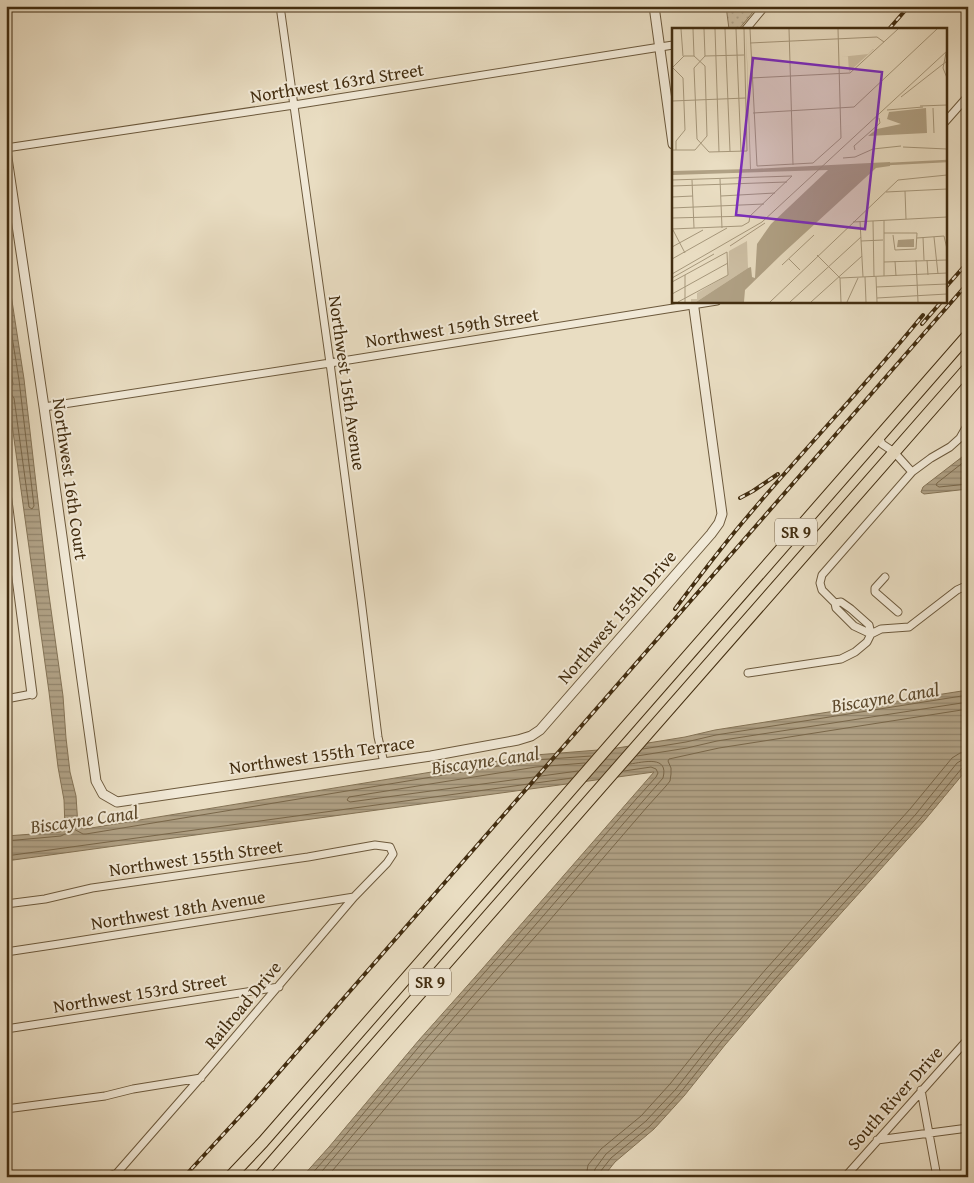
<svg xmlns="http://www.w3.org/2000/svg" width="974" height="1183" viewBox="0 0 974 1183" font-family="'Gentium Book Plus',serif">
	<defs>
		<pattern id="grass-dots" width="8" height="8" patternUnits="userSpaceOnUse" patternTransform="scale(1.25)"><rect width="8" height="8" fill="#cdbfa4"/><path d="M2 2h.1M6 6h.1" fill="none" stroke="#b1a48c" stroke-width="1.8" stroke-linecap="round"/></pattern>
		<pattern id="water-rules" width="6" height="5" patternUnits="userSpaceOnUse" patternTransform="scale(1.25)"><rect width="6" height="5" fill="#b0a185"/><path d="M0 2.5h6" fill="none" stroke="#91846b"/></pattern>
	</defs>
	<rect width="100%" height="100%" fill="#e9ddc2"/>
	<filter id="stains"><feTurbulence type="fractalNoise" baseFrequency=".004" numOctaves="4"/><feColorMatrix values="0 0 0 0 .2 0 0 0 0 .09 0 0 0 0 .02 0 0 0 .5 -.17"/></filter>
	<radialGradient id="worn" r=".72"><stop offset=".6" stop-color="#630" stop-opacity="0"/><stop offset="1" stop-color="#630" stop-opacity=".3"/></radialGradient>
	<path fill="url(#grass-dots)" stroke="#88765a" d="M 726,6 L 758,6 L 739,29 L 729,29 Z"/>
	<path fill="url(#water-rules)" stroke="#847356" d="M 6,262 L 24,379 L 48,588 L 63,696 L 66,738 L 70,772 L 76,796 L 78,826 L 85,829 L 535,755 L 611,749 L 685,737 L 715,730 L 968,690 L 968,768 L 924,821 L 780,981 L 725,1045 L 684,1096 L 654,1129 L 615,1162 L 603,1177 L 302,1177 L 329,1147 L 419,1040 L 476,976 L 654,772 L 6,861 L 6,836 L 60,832 L 65,828 L 64,800 L 58,767 L 49,692 L 6,381 Z
		M 968,448 L 968,489 L 924,494 L 921,492 L 923,487 L 962,457 Z"/>
	<g fill="none" stroke-linecap="round" stroke-linejoin="round">
		<path stroke="#79674a" stroke-width="1" d="M 6,299 L 19,380 L 34,506 L 32,509 L 29,507 L 14,398 L 11,394 L 6,393
			M 6,341 L 13,384 L 11,387 L 6,387
			M 968,457 L 965,461 L 937,483 L 936,485 L 939,487 L 968,484
			M 643,749 L 686,742 L 716,735 L 968,695
			M 637,756 L 687,748 L 717,741 L 968,702
			M 578,771 L 350,802 L 347,800 L 349,797 L 536,767 L 585,763
			M 6,841 L 61,836 L 67,833 L 72,828 L 83,834 L 86,834 L 535,760 L 591,756
			M 6,856 L 572,778
			M 309,1177 L 333,1150 L 422,1043 L 532,919 L 637,798 L 656,777 L 658,773 L 656,769 L 651,767 L 624,771
			M 317,1177 L 427,1048 L 537,923 L 663,778 C 669,755 644,762 630,764
			M 327,1177 L 433,1052 L 543,928 L 647,807 L 666,786 L 670,781 L 671,774 L 671,768 L 668,761 L 669,759 L 719,748 L 968,709
			M 586,1177 L 588,1165 L 601,1149 L 641,1116 L 670,1084 L 711,1033 L 766,969 L 910,809 L 952,758 L 960,753 L 968,752
			M 593,1177 L 595,1169 L 606,1154 L 646,1121 L 676,1089 L 716,1038 L 771,974 L 916,814 L 957,763 L 962,760 L 968,759
			M 599,1177 L 600,1172 L 611,1158 L 650,1126 L 680,1093 L 721,1042 L 776,978 L 921,818 L 962,768 L 968,766"/>
		<g stroke="#6c593c" stroke-width="9">
			<path id="minor" d="M 280,6 L 330,363 L 361,599 L 378,737 L 384,763
				M 746,29 L 765,6
				M 945,122 L 968,96
				M 6,148 L 294,105 L 673,45
				M 44,407 L 330,363 L 717,301
				M 879,436 L 882,444 L 894,452 L 912,472
				M 885,577 L 875,588 L 875,592 L 898,612
				M 835,603 L 841,602 L 851,609 L 869,625 L 871,634
				M 871,634 L 854,626 L 836,608 L 835,603 L 822,590 L 820,583 L 822,575 L 912,472 L 931,458 L 950,447 L 960,438 L 968,424
				M 748,673 L 841,659 L 855,652 L 867,642 L 871,634 L 881,629 L 909,627 L 957,590 L 968,585
				M 6,699 L 32,694
				M 6,904 L 45,899 L 92,888 L 308,857 L 375,845 L 390,847 L 393,854 L 387,863 L 354,897 L 201,1077 L 117,1173 L 107,1177
				M 6,952 L 59,944 L 354,897
				M 6,1029 L 279,987
				M 921,1090 L 937,1177
				M 6,1109 L 105,1096 L 133,1089 L 201,1078
				M 877,1140 L 968,1128
				M 845,1177 L 968,1039"/>
		</g>
		<g stroke="#6c593c" stroke-width="11">
			<path id="tertiary" d="M 654,6 L 673,144
				M 6,151 L 44,407 L 96,781 L 103,794 L 117,802 L 431,756 L 518,740 L 531,736 L 540,730 L 711,534 L 719,523 L 722,514 L 693,301
				M 6,493 L 32,694"/>
		</g>
		<g stroke="#422d10" stroke-width="13">
			<path id="primary" d="M 230,1177 L 263,1142 L 968,335
				M 259,1177 L 968,368"/>
		</g>
		<use href="#minor" stroke="#f1e9d7" stroke-width="7"/>
		<use href="#tertiary" stroke="#f1e9d7" stroke-width="9"/>
		<use href="#primary" stroke="#e9ddc2" stroke-width="11"/>
		<g stroke="#422d10" stroke-width="4">
			<path id="rail" d="M 889,29 L 909,6
				M 945,288 L 968,262
				M 922,324 L 942,301
				M 740,498 L 753,491 L 778,474
				M 675,609 C 699,577 722,546 748,516 C 805,448 867,384 923,315
				M 184,1177 L 254,1101 L 968,283"/>
		</g>
		<use href="#rail" stroke="#f1e9d7" stroke-width="2" stroke-dasharray="5.5" stroke-linecap="butt"/>
	</g>
	<g text-anchor="middle" stroke-width="4" stroke-linejoin="round" paint-order="stroke">
		<g fill="#f1e9d7" stroke="#76654c" stroke-width="1">
			<rect x="775" y="518.5" width="42" height="27" rx="4"/>
			<rect x="409" y="968.5" width="42" height="27" rx="4"/>
		</g>
		<g font-size="16" font-weight="bold" fill="#422d10">
			<text x="796" y="538">SR 9</text>
			<text x="430" y="988">SR 9</text>
		</g>
		<g font-size="18" fill="#422d10" stroke="#f1e9d7">
			<text transform="translate(337 83) rotate(-9)" y="6">Northwest 163rd Street</text>
			<text transform="translate(452 328) rotate(-9)" y="6">Northwest 159th Street</text>
			<text transform="translate(347 383) rotate(82)" y="6">Northwest 15th Avenue</text>
			<text transform="translate(70 479) rotate(82)" y="6">Northwest 16th Court</text>
			<text transform="translate(617 617) rotate(-49)" y="6">Northwest 155th Drive</text>
			<text transform="translate(322 755) rotate(-8)" y="6">Northwest 155th Terrace</text>
			<text transform="translate(196 858) rotate(-8)" y="6">Northwest 155th Street</text>
			<text transform="translate(178 910) rotate(-9)" y="6">Northwest 18th Avenue</text>
			<text transform="translate(140 993) rotate(-9)" y="6">Northwest 153rd Street</text>
			<text transform="translate(243 1005) rotate(-50)" y="6">Railroad Drive</text>
			<text transform="translate(895 1098) rotate(-48)" y="6">South River Drive</text>
		</g>
		<g font-size="19" font-style="italic" fill="#5e4a2d" stroke="#f1e9d7">
			<text transform="translate(885 697) rotate(-9)" y="7">Biscayne Canal</text>
			<text transform="translate(485 760) rotate(-8)" y="7">Biscayne Canal</text>
			<text transform="translate(84 819) rotate(-8)" y="7">Biscayne Canal</text>
		</g>
	</g>
	<g transform="translate(672 28)">
		<rect width="275" height="275" fill="#e9ddc2"/>
		<path d="M 201,21 L 202,21 L 177,44 L 176,28 L 168,29 L 196,26 Z" fill="#cdbfa4"/>
		<path d="M 75,213 L 76,240 L 24,274 L 19,274 L 19,271 L 25,271 L 25,265 L 56,247 L 57,223 Z" fill="#cdbfa4"/>
		<path d="M 74,1 L 79,141 L 218,134 L 218,138 L 204,140 L 109,227 L 73,262 L 72,274 L 24,274 L 76,240 L 79,239 L 80,249 L 83,250 L 85,216 L 99,196 L 156,142 L 0,147 L 0,143 L 78,141 ZM 254,80 L 255,105 L 196,108 L 205,101 L 229,96 L 215,91 L 217,84 ZM 242,211 L 242,219 L 225,219 L 226,212 Z" fill="#b0a185"/>
		<path fill="none" stroke="#b0a185" stroke-width="2.5" d="M 216,136 L 275,133"/>
		<path fill="none" stroke="#a6977b" stroke-width="1" d="M 9,1 L 11,28M 21,1 L 22,28M 32,1 L 33,28M 43,1 L 47,124M 53,1 L 58,123M 64,1 L 69,123M 72,1 L 75,123 L 37,124 L 25,111 L 22,40 L 33,28 L 72,27M 78,1 L 85,138 L 141,135 L 169,110 L 166,1M 117,1 L 121,137M 78,15 L 205,9 L 212,14M 274,25 L 271,40 L 275,50M 0,39 L 11,50 L 13,102 L 4,113 L 4,122M 0,40 L 12,28 L 22,28 L 33,38 L 35,108 L 23,122 L 0,122M 79,50 L 178,45 L 226,1M 0,67 L 0,97M 229,69 L 275,33M 0,73 L 74,70M 248,78 L 275,77M 261,80 L 262,105M 215,82 L 251,79M 81,85 L 182,79 L 265,1M 231,119 L 275,121M 183,122 L 182,118 L 208,95 L 207,90M 171,130 L 183,129 L 201,121 L 229,118M 48,151 L 50,200M 0,152 L 120,148M 20,152 L 22,200M 0,158 L 115,154M 233,163 L 234,191M 214,164 L 275,161M 49,168 L 103,165M 0,169 L 21,168M 0,180 L 92,176M 78,188 L 120,148M 0,190 L 78,188M 212,192 L 212,248M 188,193 L 191,249M 201,193 L 202,249M 181,194 L 275,189M 0,201 L 70,198 L 77,194 L 78,188M 1,202 L 13,225M 212,205 L 245,205 L 244,221 L 223,222 L 221,207M 251,209 L 252,232M 262,209 L 266,246M 245,210 L 272,208 L 275,221M 189,213 L 211,212M 58,218 L 93,195M 0,219 L 31,202M 145,227 L 168,250 L 275,245M 0,231 L 55,200M 117,231 L 128,242M 244,232 L 246,274M 255,232 L 256,247M 223,233 L 224,248M 212,234 L 275,232M 110,237 L 142,207M 0,246 L 90,194 L 275,23M 13,247 L 13,274M 193,249 L 194,274M 204,249 L 205,274M 0,250 L 42,226M 168,250 L 169,274M 0,254 L 55,224 L 56,247 L 6,274M 204,259 L 275,256M 0,266 L 56,235M 205,270 L 275,266M 98,274 L 226,152 L 275,147M 118,274 L 189,209M 139,274 L 190,228M 175,274 L 186,250"/>
		<path fill="#7b2cbf" fill-opacity="0.15" stroke="#7b2cbf" stroke-width="2.5" d="M 81,30 L 210,44 L 193,201 L 64,187 Z"/>
		<rect width="275" height="275" fill="none" stroke="#422d10" stroke-width="2.5"/>
	</g>
	<rect width="974" height="1183" fill="none" stroke="#e9ddc2" stroke-width="25"/>
	<rect x="8" y="8" width="959" height="1168" fill="none" stroke="#422d10" stroke-width="2.5"/>
	<rect x="12" y="12" width="949" height="1158" fill="none" stroke="#422d10"/>
	<rect width="100%" height="100%" filter="url(#stains)"/>
	<rect width="100%" height="100%" fill="url(#worn)"/>
</svg>
